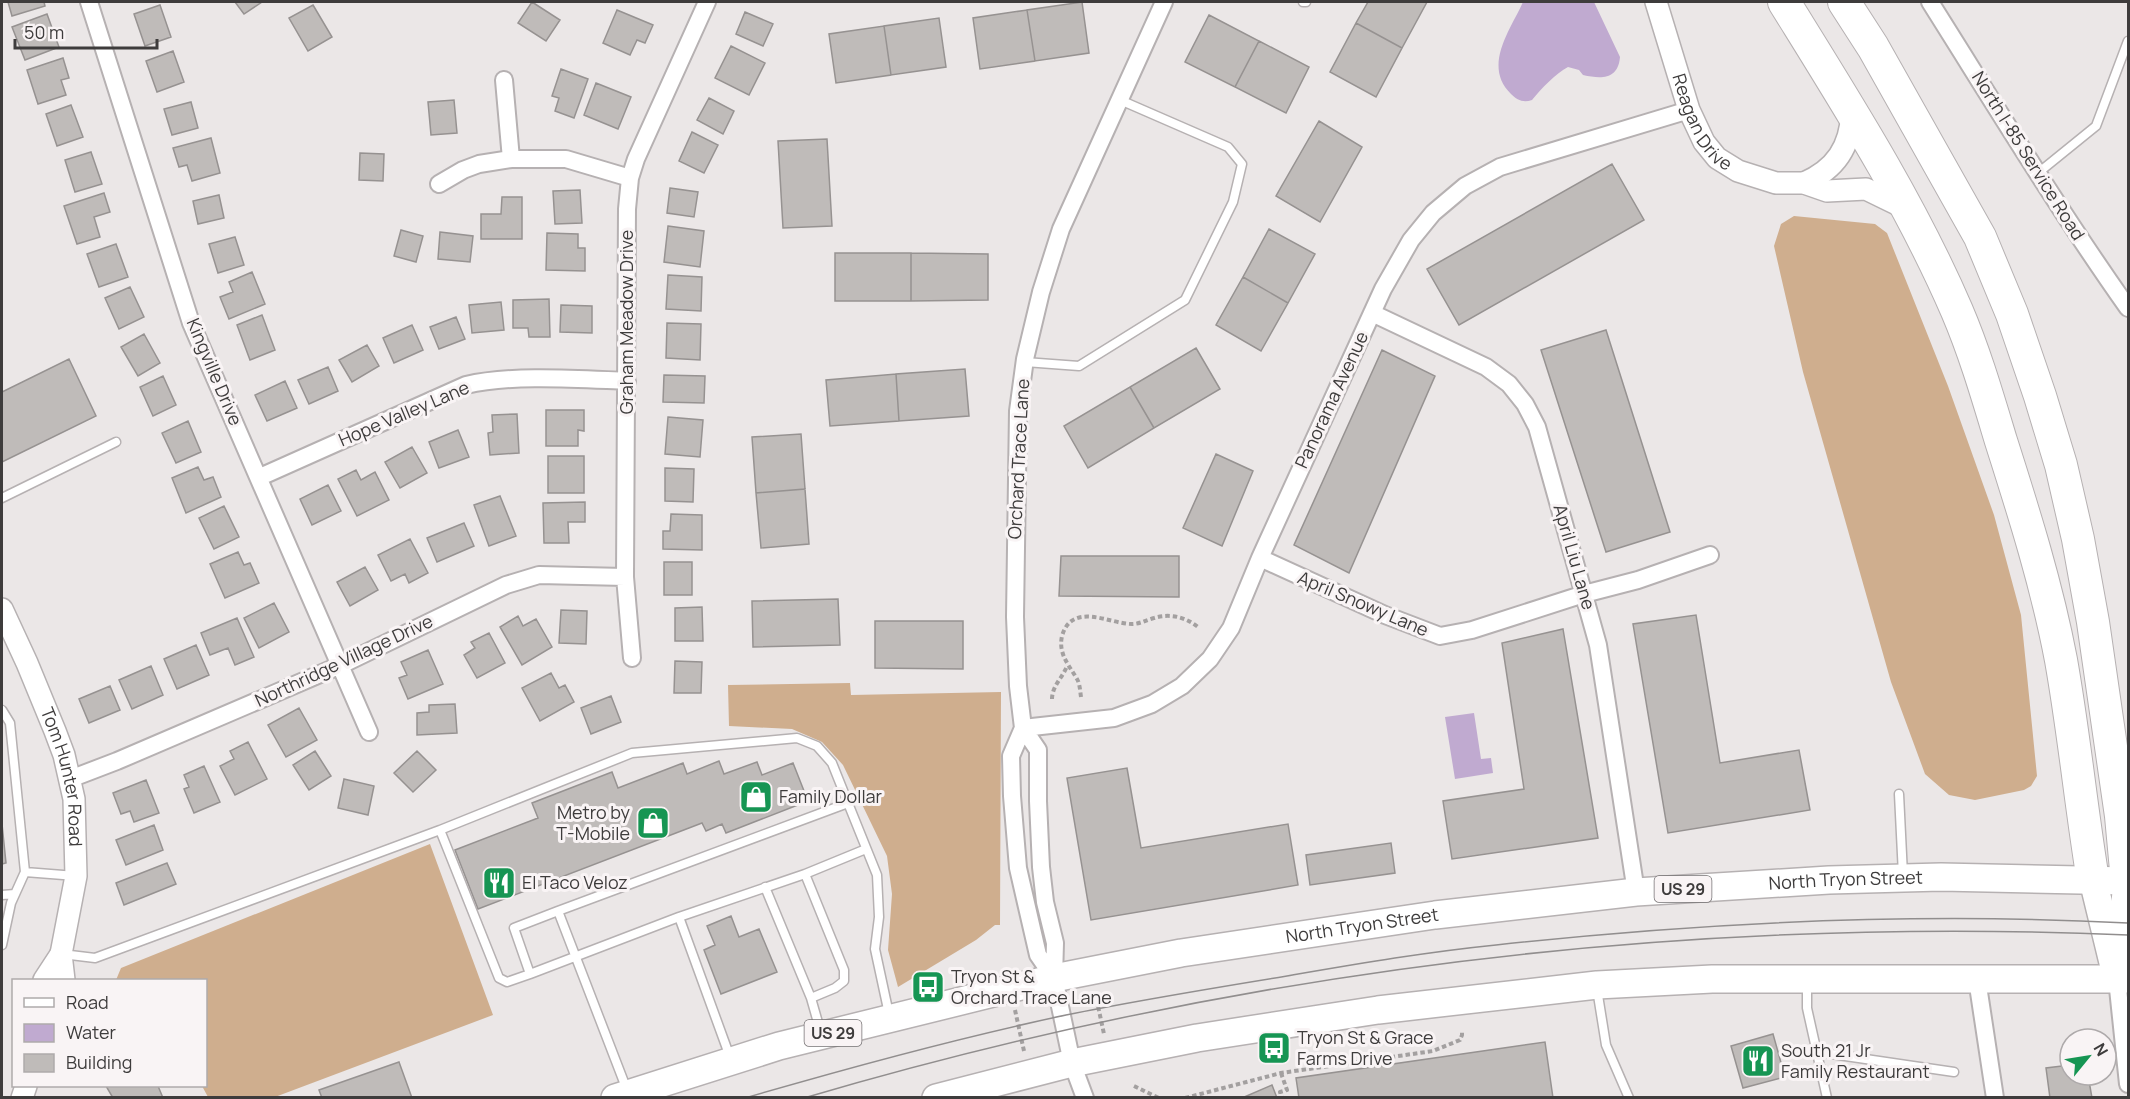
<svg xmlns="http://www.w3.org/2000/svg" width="2130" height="1099" viewBox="0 0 2130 1099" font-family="Manrope,sans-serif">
	<rect width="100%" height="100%" fill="#ebe7e7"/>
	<path fill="#cfae8e" d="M 1794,216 L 1875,224 L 1887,233 L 1948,386 L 1994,515 L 2021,615 L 2037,776 L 2031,786 L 2024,790 L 1975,800 L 1949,795 L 1925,774 L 1891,682 L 1803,372 L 1774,246 L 1781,224 Z
		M 850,683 L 851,695 L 1001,692 L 1000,925 L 995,925 L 976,940 L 898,987 L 888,950 L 892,894 L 887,856 L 843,765 L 822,742 L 792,729 L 729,726 L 728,685 Z
		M 430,844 L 493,1015 L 275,1097 L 208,1097 L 202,1086 L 206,1086 L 206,980 L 116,980 L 121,968 Z"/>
	<path fill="#c0aad0" d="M 1523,2 L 1594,2 L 1620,57 C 1618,80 1601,79 1583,75 L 1579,70 L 1568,67 C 1556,73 1541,89 1532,100 C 1523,103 1517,100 1511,94 C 1482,66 1511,29 1523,2 Z
		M 1474,713 L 1481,759 L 1491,758 L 1493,773 L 1455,779 L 1445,717 Z"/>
	<path fill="#bfbbb9" stroke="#969291" stroke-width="1.5" d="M 8,2 L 44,2 L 45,6 L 12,16 Z
		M 235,2 L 262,2 L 244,14 Z
		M 532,2 L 560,20 L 546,41 L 518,23 Z
		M 1082,2 L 1089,53 L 1035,61 L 1027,10 Z
		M 1368,2 L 1427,2 L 1402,48 L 1356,23 Z
		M 160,5 L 171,37 L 145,46 L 134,14 Z
		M 313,5 L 332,37 L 308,51 L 289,18 Z
		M 617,10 L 653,25 L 645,43 L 637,40 L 630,55 L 603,43 Z
		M 1027,10 L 1035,61 L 980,69 L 973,18 Z
		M 745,12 L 773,24 L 763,46 L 736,34 Z
		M 47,14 L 59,47 L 25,60 L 12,27 Z
		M 1209,15 L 1259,41 L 1235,87 L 1185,62 Z
		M 939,18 L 946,67 L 891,75 L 884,26 Z
		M 1356,23 L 1402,48 L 1376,97 L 1330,72 Z
		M 884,26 L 891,75 L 836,83 L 829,34 Z
		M 1259,41 L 1309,67 L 1286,113 L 1235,87 Z
		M 731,46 L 765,63 L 749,95 L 715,78 Z
		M 173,51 L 184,82 L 157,92 L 146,61 Z
		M 63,58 L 69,78 L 61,80 L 66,95 L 38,104 L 27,70 Z
		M 561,69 L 588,79 L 574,118 L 555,111 L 559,98 L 552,96 Z
		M 596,83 L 631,97 L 618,129 L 584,115 Z
		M 709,98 L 734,111 L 723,134 L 697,120 Z
		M 454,100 L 457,133 L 431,135 L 428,102 Z
		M 191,102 L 198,128 L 172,135 L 164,109 Z
		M 71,105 L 83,137 L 57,146 L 46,114 Z
		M 1319,121 L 1362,147 L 1320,222 L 1276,196 Z
		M 692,132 L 718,145 L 704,173 L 679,161 Z
		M 211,138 L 220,173 L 192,181 L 187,165 L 179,167 L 173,148 Z
		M 827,139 L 832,226 L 783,228 L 778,141 Z
		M 91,152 L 102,184 L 75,192 L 65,160 Z
		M 360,153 L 384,154 L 383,181 L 359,180 Z
		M 1612,164 L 1644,220 L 1459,325 L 1427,269 Z
		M 670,188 L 698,192 L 694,217 L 667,213 Z
		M 580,190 L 582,223 L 555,224 L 553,191 Z
		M 104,193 L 110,212 L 94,217 L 100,237 L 77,244 L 64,206 Z
		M 219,195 L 224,218 L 198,224 L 193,201 Z
		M 502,197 L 522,197 L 522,239 L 481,239 L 481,214 L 501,214 Z
		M 668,226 L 704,231 L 700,267 L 664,262 Z
		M 1269,229 L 1315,254 L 1288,303 L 1243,277 Z
		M 401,230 L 423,236 L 416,262 L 394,256 Z
		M 440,232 L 473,236 L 470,262 L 438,259 Z
		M 547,233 L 578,234 L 578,248 L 585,248 L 585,271 L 546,270 Z
		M 235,237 L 244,265 L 218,273 L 209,244 Z
		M 116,244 L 128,277 L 99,287 L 87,254 Z
		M 835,253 L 911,253 L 911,301 L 835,301 Z
		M 911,253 L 988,254 L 988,300 L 911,301 Z
		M 252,272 L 265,304 L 229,319 L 220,297 L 233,292 L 229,282 Z
		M 668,275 L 702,277 L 701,311 L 666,309 Z
		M 1243,277 L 1288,303 L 1261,351 L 1216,325 Z
		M 130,287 L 144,317 L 119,329 L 105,298 Z
		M 549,299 L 550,337 L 529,337 L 528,328 L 513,328 L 513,300 Z
		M 501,302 L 504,330 L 472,333 L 469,305 Z
		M 561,305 L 592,306 L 592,333 L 560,332 Z
		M 262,315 L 275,350 L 250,360 L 237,325 Z
		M 456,317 L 465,339 L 439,349 L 430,327 Z
		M 667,323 L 701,324 L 700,360 L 666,358 Z
		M 412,325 L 423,350 L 394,363 L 383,338 Z
		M 1606,330 L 1670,532 L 1606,552 L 1541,350 Z
		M 144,334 L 160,363 L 138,376 L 121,347 Z
		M 367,345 L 379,366 L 352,382 L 339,360 Z
		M 1196,348 L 1220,389 L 1154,428 L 1130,387 Z
		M 1382,350 L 1435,376 L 1349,573 L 1294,545 Z
		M 69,359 L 96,416 L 2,462 L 2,392 Z
		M 328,367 L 338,391 L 309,404 L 298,380 Z
		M 965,369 L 969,416 L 899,421 L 896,374 Z
		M 896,374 L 899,421 L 830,426 L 826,380 Z
		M 664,375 L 705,376 L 704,403 L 663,402 Z
		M 163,376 L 176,405 L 153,416 L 140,387 Z
		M 285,381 L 297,408 L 267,421 L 255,395 Z
		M 1130,387 L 1154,428 L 1088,468 L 1064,426 Z
		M 546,410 L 584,410 L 584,431 L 578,430 L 578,446 L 546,446 Z
		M 517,414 L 519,453 L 490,455 L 488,433 L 493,432 L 492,415 Z
		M 668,417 L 703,420 L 700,457 L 665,454 Z
		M 188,421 L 201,452 L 176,463 L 162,433 Z
		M 458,430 L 469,457 L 439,468 L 429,442 Z
		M 801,434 L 805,489 L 756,493 L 752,437 Z
		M 412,447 L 427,473 L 400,488 L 385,462 Z
		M 1216,454 L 1253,471 L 1222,546 L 1183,528 Z
		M 548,456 L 584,456 L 584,493 L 548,493 Z
		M 198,467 L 204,480 L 213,477 L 221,497 L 186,513 L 172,478 Z
		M 665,468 L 694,469 L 693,502 L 665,501 Z
		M 356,470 L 361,480 L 375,472 L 389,500 L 357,516 L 338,479 Z
		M 328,485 L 341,511 L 312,525 L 300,499 Z
		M 805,489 L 809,544 L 761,548 L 756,493 Z
		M 500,496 L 516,536 L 489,546 L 474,505 Z
		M 585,502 L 585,522 L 568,522 L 569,543 L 544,543 L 543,503 Z
		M 224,506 L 239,537 L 214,549 L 199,518 Z
		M 671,514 L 702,515 L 702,550 L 663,549 L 663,531 L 670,531 Z
		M 464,523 L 474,546 L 437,562 L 427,538 Z
		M 410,539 L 428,573 L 409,583 L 405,574 L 391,581 L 378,555 Z
		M 238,552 L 244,565 L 250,563 L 259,583 L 225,598 L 210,564 Z
		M 1061,556 L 1179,556 L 1179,597 L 1059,596 Z
		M 664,562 L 692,562 L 692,595 L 664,595 Z
		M 365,567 L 378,590 L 350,606 L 337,582 Z
		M 838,599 L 840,645 L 753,647 L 752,601 Z
		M 274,603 L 289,632 L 259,648 L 244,618 Z
		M 702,607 L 703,641 L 675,641 L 675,608 Z
		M 561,610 L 587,611 L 586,644 L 559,643 Z
		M 1696,615 L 1720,763 L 1799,750 L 1810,810 L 1668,833 L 1633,624 Z
		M 518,616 L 523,626 L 536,619 L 552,647 L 522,665 L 500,627 Z
		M 237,618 L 254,657 L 235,665 L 228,648 L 210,655 L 201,633 Z
		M 875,621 L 963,621 L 963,669 L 875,668 Z
		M 1563,629 L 1598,838 L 1452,859 L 1443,801 L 1524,789 L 1502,643 Z
		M 489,633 L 505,663 L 477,678 L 464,655 L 475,648 L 471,642 Z
		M 196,645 L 209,675 L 177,689 L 164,659 Z
		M 428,650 L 443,684 L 408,699 L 399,678 L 407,675 L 401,662 Z
		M 675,661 L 702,662 L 701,693 L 674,693 Z
		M 151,666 L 163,695 L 132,709 L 119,680 Z
		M 551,673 L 559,688 L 565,685 L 574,702 L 540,721 L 522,688 Z
		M 110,686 L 120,710 L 89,723 L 79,699 Z
		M 611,696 L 621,722 L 591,734 L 581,708 Z
		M 455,704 L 457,733 L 417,735 L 417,713 L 429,712 L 429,705 Z
		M 299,708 L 317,740 L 286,757 L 268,725 Z
		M 248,742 L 267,779 L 235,795 L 220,766 L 234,759 L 230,751 Z
		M 315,751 L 331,776 L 309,790 L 293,765 Z
		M 417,751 L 436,770 L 413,792 L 394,773 Z
		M 719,761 L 724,774 L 757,762 L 762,775 L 793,763 L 808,801 L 726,833 L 722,824 L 706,831 L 702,823 L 478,909 L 455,850 L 538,818 L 532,803 L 612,772 L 618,788 L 683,763 L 687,774 Z
		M 204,766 L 220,802 L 194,813 L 184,789 L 189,787 L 184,775 Z
		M 1127,768 L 1141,848 L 1288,824 L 1298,885 L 1091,920 L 1067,778 Z
		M 344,779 L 374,786 L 368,815 L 338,808 Z
		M 146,780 L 159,813 L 134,822 L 130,811 L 121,814 L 113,793 Z
		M 2,824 L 6,863 L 2,864 Z
		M 154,825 L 163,850 L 126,865 L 116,840 Z
		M 1391,843 L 1395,873 L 1310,885 L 1306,855 Z
		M 167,863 L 176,884 L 124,905 L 116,883 Z
		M 731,916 L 739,937 L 759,929 L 777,972 L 721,994 L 704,950 L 715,945 L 707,926 Z
		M 1773,1034 L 1785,1077 L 1743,1088 L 1731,1046 Z
		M 1545,1042 L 1553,1098 L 1299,1098 L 1296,1078 Z
		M 399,1062 L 412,1098 L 322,1098 L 319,1090 Z
		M 2070,1065 L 2070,1075 L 2088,1075 L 2092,1098 L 2050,1098 L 2046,1068 Z
		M 1272,1085 L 1277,1098 L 1242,1098 Z
		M 106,1086 L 158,1086 L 163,1098 L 113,1098 Z"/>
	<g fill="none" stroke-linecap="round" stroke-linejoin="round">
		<g stroke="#b6b1b2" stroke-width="11">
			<path id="service" d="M 1303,2 L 1306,2
				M 2038,173 L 2096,126 L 2128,41
				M 1025,362 L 1079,366 L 1185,300 L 1233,202 L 1242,164 L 1228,147 L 1120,100
				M 2,498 L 116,442
				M 2,710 L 10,723 L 25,872 L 11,903 L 2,945
				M 1899,794 L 1903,875
				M 440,830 L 632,753 L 797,738 L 817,746 L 832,763 L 848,803
				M 25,872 L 76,876
				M 765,887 L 811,998
				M 2,895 L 15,894
				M 679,917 L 805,874
				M 62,954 L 95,958 L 440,830 L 499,978 L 507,982 L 530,974 L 679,917 L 730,1057
				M 530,974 L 514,928 L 558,911
				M 1807,982 L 1807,1008 L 1827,1098
				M 1597,989 L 1606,1045 L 1629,1098
				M 821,1033 L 811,998 L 835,988 L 844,981 L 844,970 L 805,874 L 866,849
				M 1818,1052 L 1954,1072
				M 627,1090 L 558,911 L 848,803 L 877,875 L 879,917 L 875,949 L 889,1014"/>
		</g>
		<g stroke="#b6b1b2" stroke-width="20">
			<path id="minor" d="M 89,2 L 191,323 L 369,732
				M 1930,2 C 1995,105 2058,209 2128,308
				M 504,80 L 511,159
				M 439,184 L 463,170 L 479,164 L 511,159 L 566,159 L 630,178
				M 1372,313 L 1486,367 L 1509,384 L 1525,404 L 1537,427 L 1598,645 L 1636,892
				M 260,477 L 466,385 C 513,374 578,379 627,381
				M 1260,558 L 1385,615 L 1440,636 L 1472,630 L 1584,594 L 1638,580 L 1710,555
				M 632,658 L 625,577 L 627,209 L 630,178 L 636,159 L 707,2
				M 1023,728 L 1114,718 L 1152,704 L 1182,686 L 1210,659 L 1231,628 L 1260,558 L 1383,289 L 1411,240 L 1433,213 L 1465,186 L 1500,167 L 1689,110
				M 1023,728 L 1011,756 L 1012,796 L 1018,868 L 1038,955 L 1054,978
				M 70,779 L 117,761 L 341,665 L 506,585 L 539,575 L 625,577
				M 1977,979 L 1995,1098
				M 2117,979 L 2128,1084
				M 1085,1098 L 1072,1063 L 1054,978 L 1055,943 L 1045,902 L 1041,867 L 1038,801 L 1038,750 L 1023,728 L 1018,686 L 1015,617 L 1018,411 L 1025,359 L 1041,292 L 1061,229 L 1164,2"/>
		</g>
		<g stroke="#b6b1b2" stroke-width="24">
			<g id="tertiary">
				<path id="s1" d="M 1656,2 L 1689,110 L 1704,142 L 1717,158 L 1738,171 L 1776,183 L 1804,183 L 1827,191 L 1866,189 L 1907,209"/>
				<path d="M 1804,183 C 1836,169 1850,147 1852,113"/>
				<path id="s2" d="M 2,609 L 27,663 L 55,731 L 64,755 L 74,799 L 76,876 L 61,954 L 64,980"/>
				<path d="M 44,980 L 61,954"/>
				<path d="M 22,1098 L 26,1086"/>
			</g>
		</g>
		<g stroke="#b6b1b2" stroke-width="30">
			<g id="primary">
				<path d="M 2093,880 L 2117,979"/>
				<path d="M 2120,957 L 2127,881"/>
				<path id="s3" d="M 615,1098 L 779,1046 L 1054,978 L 1181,953 L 1435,915 L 1636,892 L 1829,880 L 1941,877 L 2128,881"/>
				<path d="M 936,1098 L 1072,1063 L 1197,1038 L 1378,1010 L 1597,985 L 1712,979 L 2128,979"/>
			</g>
		</g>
		<g stroke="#b6b1b2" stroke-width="34">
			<path id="motorway" d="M 1784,2 C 1846,102 1910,202 1957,311 C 1975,353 1988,398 2001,441 C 2024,513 2047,586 2061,660 C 2074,733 2081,807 2093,880
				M 1844,2 L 1873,47 L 1980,237 L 2012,314 L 2040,396 L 2061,465 L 2078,539 L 2093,622 L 2121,816 L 2127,881"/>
		</g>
		<path stroke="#a3a0a0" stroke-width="4" stroke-dasharray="4.5 3" stroke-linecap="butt" d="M 1081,697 C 1080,691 1080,684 1077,679 C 1069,665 1058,654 1062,636 C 1072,601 1110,624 1132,624 C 1140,624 1146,620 1154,618 C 1170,613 1185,617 1198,627
			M 1052,699 C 1052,686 1063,677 1067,666
			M 1095,992 L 1104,1034
			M 1015,1010 L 1024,1051
			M 1281,1073 L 1287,1090 L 1280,1092 L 1282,1098
			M 1134,1086 L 1159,1098
			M 1185,1098 L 1281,1073 L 1433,1051 L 1460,1040 L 1462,1035 L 1462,1030"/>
		<use href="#service" stroke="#fff" stroke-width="8"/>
		<use href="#minor" stroke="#fff" stroke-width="16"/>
		<use href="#tertiary" stroke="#fff" stroke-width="21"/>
		<use href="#primary" stroke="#fff" stroke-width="27"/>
		<use href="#motorway" stroke="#fff" stroke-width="32"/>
		<path stroke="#918e8e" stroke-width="1.5" d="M 745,1098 C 851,1067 958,1038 1066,1015 C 1139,1000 1213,988 1287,976 C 1357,964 1426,952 1496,945 C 1706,922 1918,912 2128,923
			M 804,1098 C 1238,970 1677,916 2128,935"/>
	</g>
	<defs>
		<g id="shop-square" transform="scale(1.725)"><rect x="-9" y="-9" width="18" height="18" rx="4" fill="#169553" stroke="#f9f4f5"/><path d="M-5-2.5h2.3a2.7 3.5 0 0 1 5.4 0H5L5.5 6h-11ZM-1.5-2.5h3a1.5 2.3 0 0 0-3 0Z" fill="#fff"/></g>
		<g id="restaurant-square" transform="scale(1.725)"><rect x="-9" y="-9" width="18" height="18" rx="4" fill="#169553" stroke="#f9f4f5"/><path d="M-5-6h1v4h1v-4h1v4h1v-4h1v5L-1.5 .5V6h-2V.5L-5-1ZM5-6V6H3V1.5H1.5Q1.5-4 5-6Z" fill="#fff"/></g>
		<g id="bus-square" transform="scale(1.725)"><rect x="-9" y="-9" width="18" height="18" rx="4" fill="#169553" stroke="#f9f4f5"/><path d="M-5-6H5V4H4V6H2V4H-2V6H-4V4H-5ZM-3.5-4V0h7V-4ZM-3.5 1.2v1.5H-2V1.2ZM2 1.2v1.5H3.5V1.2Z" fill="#fff"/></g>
	</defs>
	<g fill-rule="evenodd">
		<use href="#shop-square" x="756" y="797"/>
		<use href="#shop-square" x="653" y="823"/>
		<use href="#restaurant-square" x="499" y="883"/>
		<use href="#bus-square" x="928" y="987"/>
		<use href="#bus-square" x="1274" y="1048"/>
		<use href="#restaurant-square" x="1758" y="1061"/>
	</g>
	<g text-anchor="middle" stroke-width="6" stroke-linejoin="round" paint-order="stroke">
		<g fill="#f9f4f5" stroke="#767374" stroke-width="1.5">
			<rect x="1654.5" y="876" width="57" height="26" rx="4.5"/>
			<rect x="804.5" y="1020" width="57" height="26" rx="4.5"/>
		</g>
		<g font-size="16" font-weight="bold" fill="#3e3c3c">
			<text x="1683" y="895">US 29</text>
			<text x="833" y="1039">US 29</text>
		</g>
		<g font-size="18" fill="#3e3c3c" stroke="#f9f4f5">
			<text dy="6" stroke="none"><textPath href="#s1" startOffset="130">Reagan Drive</textPath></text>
			<text transform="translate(2028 156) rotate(58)" y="6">North I-85 Service Road</text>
			<text transform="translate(627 322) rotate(-90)" y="6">Graham Meadow Drive</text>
			<text transform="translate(214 372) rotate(67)" y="6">Kingville Drive</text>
			<text transform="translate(1332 400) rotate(-65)" y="6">Panorama Avenue</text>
			<text transform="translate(404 414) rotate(-23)" y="6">Hope Valley Lane</text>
			<text transform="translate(1019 459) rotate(-87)" y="6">Orchard Trace Lane</text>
			<text transform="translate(1574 557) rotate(74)" y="6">April Liu Lane</text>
			<text transform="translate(1363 604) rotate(23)" y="6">April Snowy Lane</text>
			<text transform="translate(344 661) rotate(-25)" y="6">Northridge Village Drive</text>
			<text dy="6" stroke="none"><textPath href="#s2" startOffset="180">Tom Hunter Road</textPath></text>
			<text dy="6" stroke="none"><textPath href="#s3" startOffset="1254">North Tryon Street</textPath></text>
			<text dy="6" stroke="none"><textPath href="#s3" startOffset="768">North Tryon Street</textPath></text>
		</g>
		<g font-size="18" fill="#3e3c3c" stroke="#f9f4f5" text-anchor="start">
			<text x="779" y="803">Family Dollar</text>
			<text x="630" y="819" text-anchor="end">Metro by<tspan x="630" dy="21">T-Mobile</tspan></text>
			<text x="522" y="889">El Taco Veloz</text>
			<text x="951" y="983">Tryon St &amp;<tspan x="951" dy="21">Orchard Trace Lane</tspan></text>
			<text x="1297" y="1044">Tryon St &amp; Grace<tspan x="1297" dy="21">Farms Drive</tspan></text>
			<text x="1781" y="1057">South 21 Jr<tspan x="1781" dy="21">Family Restaurant</tspan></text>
		</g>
	</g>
	<rect width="2130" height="1099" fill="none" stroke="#3e3c3c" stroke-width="6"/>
	<rect x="12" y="979" width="195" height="108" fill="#f9f4f5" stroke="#aeaaab" stroke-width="1.5"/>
	<rect x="24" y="998" width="30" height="9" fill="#ffffff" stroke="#aeaaab" stroke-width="1.5"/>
	<text x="66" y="1009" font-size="18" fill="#3e3c3c">Road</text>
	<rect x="24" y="1024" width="30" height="18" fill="#c0aad0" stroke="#aeaaab" stroke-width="1.5"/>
	<text x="66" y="1039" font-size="18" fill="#3e3c3c">Water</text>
	<rect x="24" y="1054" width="30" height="18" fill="#bfbbb9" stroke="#aeaaab" stroke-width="1.5"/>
	<text x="66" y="1069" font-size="18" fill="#3e3c3c">Building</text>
	<g transform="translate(2088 1057) rotate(60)"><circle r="28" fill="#f9f4f5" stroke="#aeaaab" stroke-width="1.5"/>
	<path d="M0-4.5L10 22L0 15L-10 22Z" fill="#169553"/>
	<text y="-9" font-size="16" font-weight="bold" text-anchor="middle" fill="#3e3c3c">N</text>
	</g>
	<path d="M15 39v9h142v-9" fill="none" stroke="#3e3c3c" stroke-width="3"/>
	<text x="24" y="39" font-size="18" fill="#3e3c3c" stroke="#f9f4f5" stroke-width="4.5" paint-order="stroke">50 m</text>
</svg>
